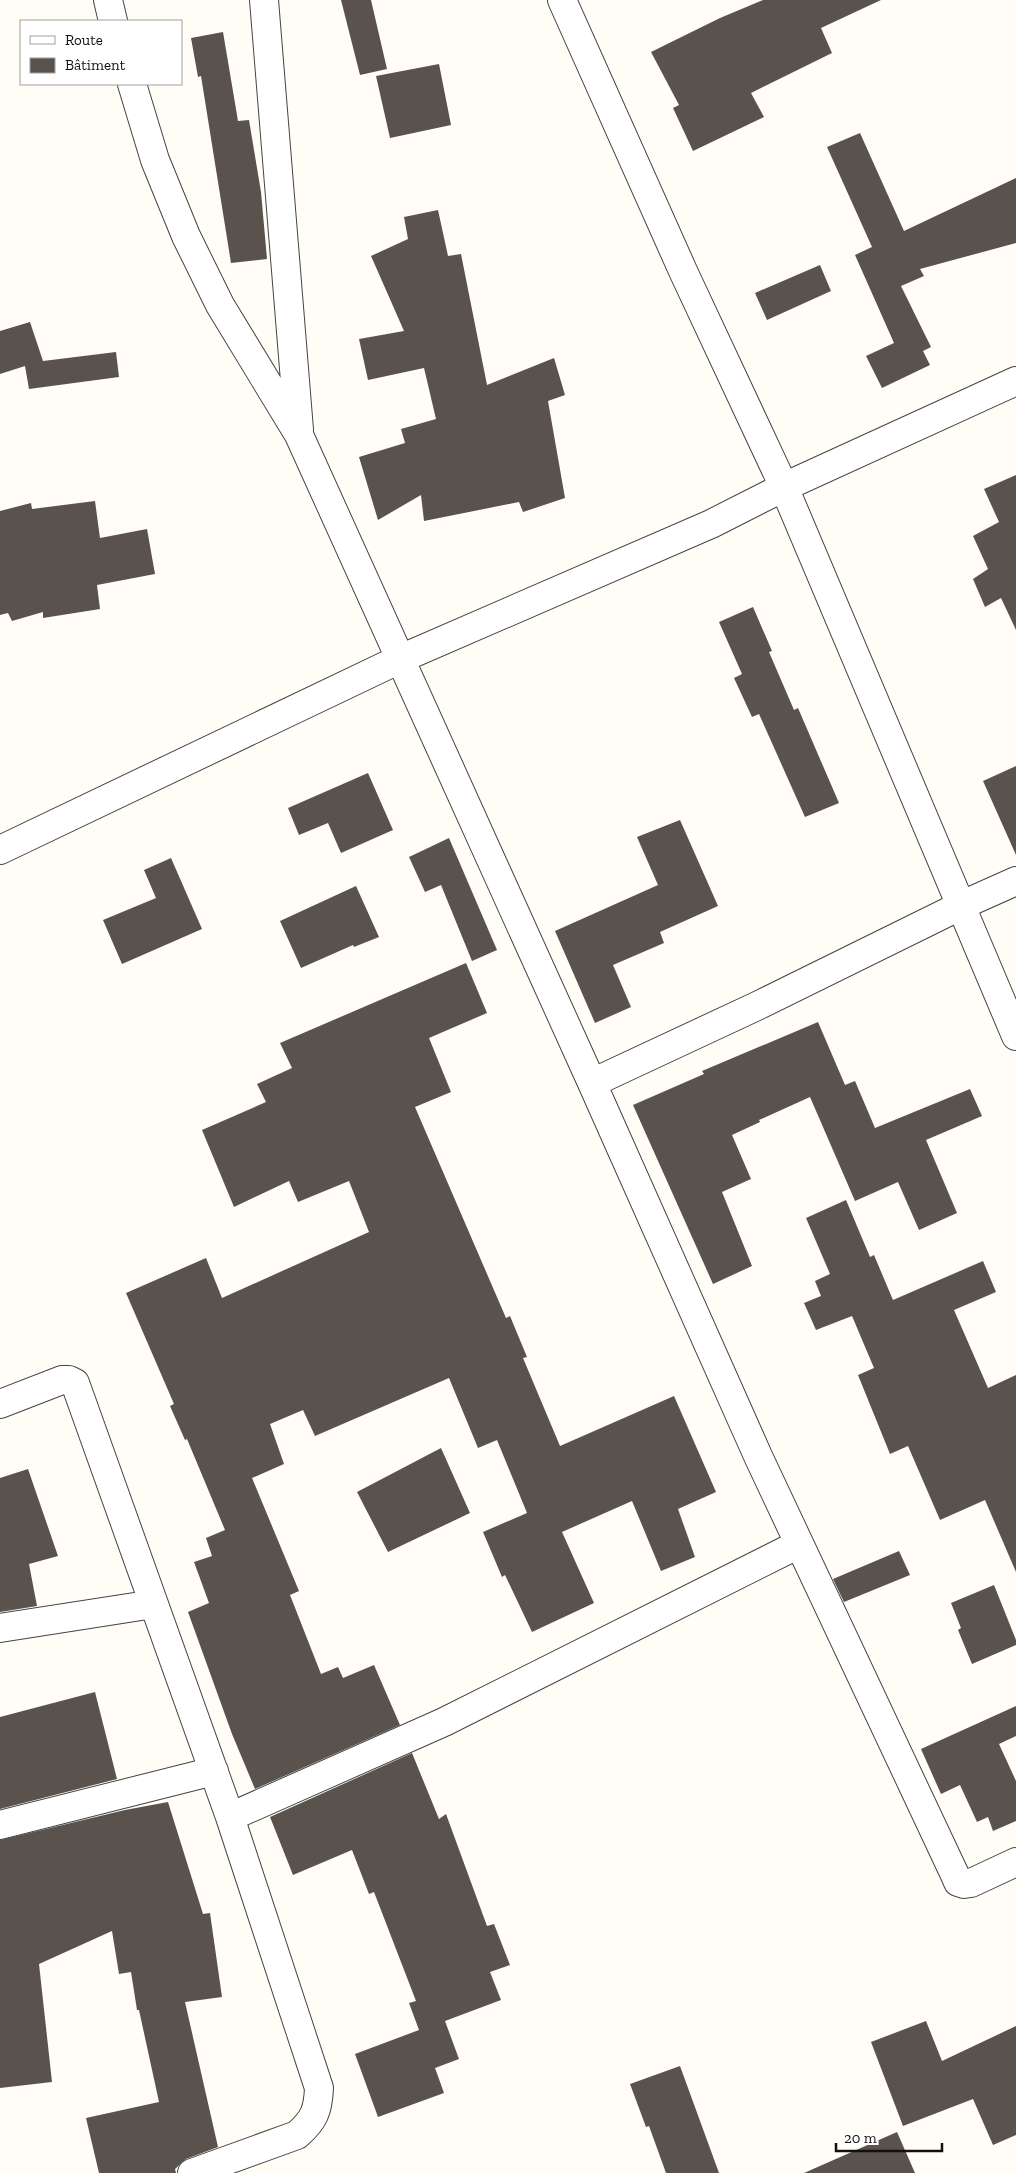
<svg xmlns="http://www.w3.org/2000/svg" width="1016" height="2173" viewBox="0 0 1016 2173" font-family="'Zilla Slab',serif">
	<rect width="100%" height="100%" fill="#fffdf5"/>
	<path fill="#5a524d" d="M 341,0 L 371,0 L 387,69 L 360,75 Z
		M 763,0 L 881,0 L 821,28 L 832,53 L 751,93 L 764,117 L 693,151 L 673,108 L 679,105 L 651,52 L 720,18 Z
		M 223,32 L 238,121 L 249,120 L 261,192 L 267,259 L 231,263 L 201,76 L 198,77 L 191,38 Z
		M 439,64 L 451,125 L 390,138 L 376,76 Z
		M 860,133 L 904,231 L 1016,178 L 1016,243 L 920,269 L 924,276 L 901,286 L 931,347 L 923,351 L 930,365 L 882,388 L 866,356 L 894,343 L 855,255 L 872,247 L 827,147 Z
		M 438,210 L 448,256 L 461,254 L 487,385 L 554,358 L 565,395 L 548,401 L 565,498 L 523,512 L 519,502 L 424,521 L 421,495 L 378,520 L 359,457 L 405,443 L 401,429 L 436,419 L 424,368 L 368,380 L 359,339 L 404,331 L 371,256 L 408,239 L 404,217 Z
		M 820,265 L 831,291 L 767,320 L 755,293 Z
		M 30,322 L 43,361 L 116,352 L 119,377 L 29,389 L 25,366 L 0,374 L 0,331 Z
		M 1016,475 L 1016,630 L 1001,598 L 985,607 L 973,579 L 988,569 L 973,536 L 999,522 L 984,489 Z
		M 95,501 L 100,538 L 147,529 L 155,574 L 97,585 L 100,609 L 43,618 L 43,612 L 12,621 L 8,613 L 0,615 L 0,511 L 31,503 L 32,509 Z
		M 753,607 L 772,651 L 769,652 L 794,710 L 798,708 L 839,803 L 805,817 L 759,714 L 752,717 L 734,678 L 742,674 L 719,622 Z
		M 1016,766 L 1016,855 L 983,781 Z
		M 368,773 L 393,830 L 341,853 L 328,823 L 299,835 L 288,808 Z
		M 680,820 L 718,906 L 660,932 L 664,943 L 613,965 L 631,1007 L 595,1023 L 555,931 L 658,885 L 637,837 Z
		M 449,838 L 497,950 L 472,961 L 441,885 L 425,892 L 409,857 Z
		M 171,858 L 202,929 L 122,964 L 103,920 L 156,898 L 144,870 Z
		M 356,886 L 379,937 L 354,947 L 353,945 L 301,968 L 280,921 Z
		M 466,963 L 487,1013 L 429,1038 L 451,1092 L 415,1107 L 506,1318 L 510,1316 L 527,1357 L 523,1358 L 560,1446 L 674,1396 L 716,1492 L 678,1509 L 695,1557 L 661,1571 L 632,1501 L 562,1532 L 594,1603 L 532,1632 L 505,1575 L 502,1577 L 483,1532 L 527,1513 L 497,1440 L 478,1448 L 449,1378 L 315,1436 L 303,1410 L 270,1424 L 284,1464 L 252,1478 L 299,1591 L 290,1595 L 321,1674 L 338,1667 L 343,1678 L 374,1665 L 400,1725 L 255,1789 L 232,1734 L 188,1612 L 209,1603 L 194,1562 L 212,1556 L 206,1538 L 225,1530 L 187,1439 L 185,1440 L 170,1406 L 174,1404 L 126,1293 L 206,1258 L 222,1298 L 369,1232 L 349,1181 L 298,1202 L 289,1181 L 234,1207 L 202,1130 L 266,1102 L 257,1084 L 292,1068 L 280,1043 Z
		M 818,1022 L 845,1085 L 855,1081 L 875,1128 L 970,1089 L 982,1116 L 926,1140 L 957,1213 L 919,1230 L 898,1182 L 855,1201 L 810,1097 L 759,1120 L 760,1122 L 732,1135 L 751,1179 L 722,1192 L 752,1266 L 713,1284 L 633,1105 L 704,1074 L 702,1071 Z
		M 846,1200 L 870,1257 L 874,1255 L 893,1300 L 983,1261 L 996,1292 L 954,1310 L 988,1388 L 1016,1375 L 1016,1572 L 985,1500 L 940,1520 L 908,1446 L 890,1454 L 858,1375 L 874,1368 L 852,1316 L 816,1330 L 804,1303 L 821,1296 L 815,1281 L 830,1274 L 806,1218 Z
		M 441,1448 L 470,1513 L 388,1552 L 357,1492 Z
		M 28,1469 L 58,1556 L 29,1564 L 37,1606 L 0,1612 L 0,1478 Z
		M 899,1551 L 910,1575 L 844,1602 L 833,1579 Z
		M 994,1585 L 1016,1640 L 1016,1645 L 972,1664 L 958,1630 L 961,1628 L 951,1603 Z
		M 95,1692 L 117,1779 L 0,1809 L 0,1717 Z
		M 1016,1706 L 1016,1736 L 999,1744 L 1016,1781 L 1016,1821 L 993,1831 L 988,1817 L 977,1822 L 960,1785 L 941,1794 L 921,1749 Z
		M 412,1753 L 439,1819 L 446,1814 L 487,1926 L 494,1924 L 510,1965 L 490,1972 L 501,2000 L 445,2021 L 459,2059 L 435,2068 L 444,2093 L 378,2117 L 355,2054 L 419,2030 L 409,2003 L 416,2001 L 374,1892 L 369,1894 L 352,1850 L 293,1875 L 270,1817 Z
		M 168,1802 L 203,1914 L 210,1913 L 222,1997 L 185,2002 L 218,2147 L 186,2159 L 175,2169 L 176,2173 L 99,2173 L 86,2118 L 159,2102 L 139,2010 L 137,2010 L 131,1972 L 119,1974 L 112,1931 L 39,1964 L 52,2082 L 0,2088 L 0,1840 L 125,1810 Z
		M 926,2021 L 942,2061 L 1016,2026 L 1016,2135 L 993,2145 L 973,2099 L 903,2126 L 871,2042 Z
		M 680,2066 L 719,2173 L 666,2173 L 649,2126 L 646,2127 L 630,2084 Z
		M 897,2132 L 915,2173 L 804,2173 Z"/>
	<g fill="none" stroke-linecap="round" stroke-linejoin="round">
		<g stroke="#444" stroke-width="30">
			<path id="minor" d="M 108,0 L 113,21
				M 264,0 L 299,430
				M 562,0 L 683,271 L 784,487 L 1016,1036
				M 132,84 L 155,160 L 186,236 L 220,305 L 299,435 L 592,1083 L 758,1456 L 955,1875 L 958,1882 L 964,1884 L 971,1883 L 1016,1862
				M 0,850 L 400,659 L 711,524 L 784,487 L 1016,381
				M 592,1083 L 757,1006 L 960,906 L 1016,881
				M 0,1404 L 62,1380 L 69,1380 L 75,1383 L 230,1817 L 444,1722 L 799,1544
				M 0,1628 L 154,1604
				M 0,1825 L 214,1771
				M 192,2173 L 297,2135 C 314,2120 318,2111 319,2088 L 230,1817"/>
		</g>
		<use href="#minor" stroke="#fff" stroke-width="28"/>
	</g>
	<rect x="20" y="20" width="162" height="65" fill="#ffffff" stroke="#a0a0a0"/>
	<rect x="30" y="36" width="25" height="8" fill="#ffffff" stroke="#a0a0a0"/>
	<text x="65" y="45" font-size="15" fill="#111111">Route</text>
	<rect x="30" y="58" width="25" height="15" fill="#5a524d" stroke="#a0a0a0"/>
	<text x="65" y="70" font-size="15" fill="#111111">Bâtiment</text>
	<path d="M836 2143v8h106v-8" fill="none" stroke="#111111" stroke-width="2.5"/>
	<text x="844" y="2143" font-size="15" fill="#111111" stroke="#ffffff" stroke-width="4" paint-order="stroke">20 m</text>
</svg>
